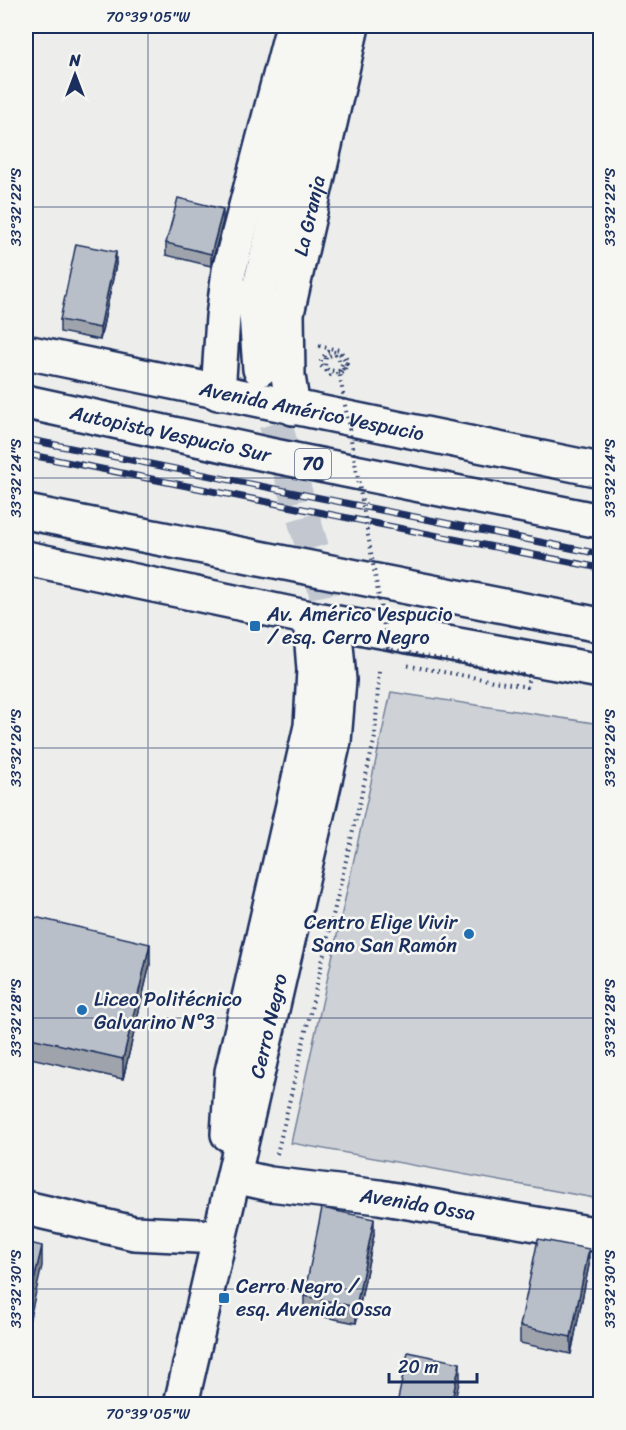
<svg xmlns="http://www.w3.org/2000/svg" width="626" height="1430" viewBox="0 0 626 1430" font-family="Sriracha,sans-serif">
	<rect width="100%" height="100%" fill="#edeeec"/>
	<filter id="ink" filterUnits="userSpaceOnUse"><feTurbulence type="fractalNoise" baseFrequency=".0167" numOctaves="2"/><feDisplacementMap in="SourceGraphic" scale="12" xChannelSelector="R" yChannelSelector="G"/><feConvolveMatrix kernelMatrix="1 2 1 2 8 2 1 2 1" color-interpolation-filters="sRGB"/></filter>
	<g filter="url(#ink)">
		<path fill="#ced2d7" stroke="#74809a" stroke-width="1.5" d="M 391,692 L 600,724 L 600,1199 L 291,1143 Z"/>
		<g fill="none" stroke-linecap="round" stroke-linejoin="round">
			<path stroke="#c3c8d0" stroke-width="33" stroke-dasharray="33 16" stroke-linecap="butt" d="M 261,376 L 323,583 L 336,645"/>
			<g stroke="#1b2f5e" stroke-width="38">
				<g id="minor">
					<path d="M 218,393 L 223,317 L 229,271 L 293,26"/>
					<path id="s1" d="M 293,408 L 288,376 L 287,313 L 352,26"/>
					<path id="s2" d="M 234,1176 L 270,1184 L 379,1197 L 600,1235"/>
					<path d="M 26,1208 L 134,1233 L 219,1237"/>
				</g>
			</g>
			<g stroke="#1b2f5e" stroke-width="38">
				<g id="major">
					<path id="s3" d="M 26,352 L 600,470"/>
					<path d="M 260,369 L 256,314 L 259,289 L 323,26"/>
					<path d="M 26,558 L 310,618 L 600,671"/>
					<path d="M 228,1134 L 232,1072 L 311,726 L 314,670 L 310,618"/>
					<path id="s4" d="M 181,1404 L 334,741 L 339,680 L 336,645"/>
				</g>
			</g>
			<g stroke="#1b2f5e" stroke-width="38">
				<g id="highway">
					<path id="s5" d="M 26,402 L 270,455 L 600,521"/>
					<path d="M 26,512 L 600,625"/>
				</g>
			</g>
			<path stroke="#1b2f5e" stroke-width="4" stroke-dasharray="1.5 4.5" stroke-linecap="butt" d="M 319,346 L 339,350 L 348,359 L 344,372 L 331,375 L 321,366 L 321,360 L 327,352 C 336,350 344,354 346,364 L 341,372 L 328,370
				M 277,1154 L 375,737 L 379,671"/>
			<use href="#minor" stroke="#f6f6f2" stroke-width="33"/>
			<use href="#major" stroke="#f6f6f2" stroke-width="33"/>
			<use href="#highway" stroke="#f6f6f2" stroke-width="33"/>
			<g stroke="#1b2f5e" stroke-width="7">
				<path id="rail" d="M 26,439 L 600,554
					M 26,454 L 600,568"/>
			</g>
			<use href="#rail" stroke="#f6f6f2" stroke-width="4.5" stroke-dasharray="14" stroke-linecap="butt"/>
			<path stroke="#1b2f5e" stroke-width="4" stroke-dasharray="1.5 4.5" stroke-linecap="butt" d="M 328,370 L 325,367 L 326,357 L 335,354 L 342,364 L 339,371 L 388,649 L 529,676 L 527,687 L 405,665"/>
		</g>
		<path fill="#9fa4ac" stroke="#1b2f5e" stroke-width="1.5" d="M 223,221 L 211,266 L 166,255 L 166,243 Z
			M 116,264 L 100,340 L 60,332 L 60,320 Z
			M 26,915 L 150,964 L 123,1079 L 26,1057 Z
			M 374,1235 L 356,1323 L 304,1313 L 304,1296 Z
			M 589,1265 L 571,1354 L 520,1343 L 520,1326 Z"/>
		<path fill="#82868c" stroke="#1b2f5e" stroke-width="1.5" d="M 223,209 L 223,221 L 211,266 L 211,254 Z
			M 116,252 L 116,264 L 100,340 L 100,328 Z
			M 150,944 L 150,964 L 123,1079 L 123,1059 Z
			M 374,1219 L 374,1235 L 356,1323 L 356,1307 Z
			M 42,1246 L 42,1266 L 26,1335 L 26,1315 Z
			M 589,1249 L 589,1265 L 571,1354 L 571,1337 Z
			M 460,1363 L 460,1379 L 454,1404 L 451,1404 Z"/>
		<path fill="#b9bfc8" stroke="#1b2f5e" stroke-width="1.5" d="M 178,198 L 223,209 L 211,254 L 166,243 Z
			M 76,244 L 116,252 L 100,328 L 60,320 Z
			M 26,915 L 150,944 L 123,1059 L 26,1037 Z
			M 322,1208 L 374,1219 L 356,1307 L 304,1296 Z
			M 538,1239 L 589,1249 L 571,1337 L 520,1326 Z
			M 26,1242 L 42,1246 L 26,1315 Z
			M 408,1352 L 460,1363 L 451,1404 L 397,1404 Z"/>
	</g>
	<path fill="none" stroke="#1b2f5e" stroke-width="1.5" stroke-opacity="0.45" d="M 148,26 L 148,1404M 26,207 L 600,207M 26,478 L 600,478M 26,748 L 600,748M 26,1018 L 600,1018M 26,1289 L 600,1289"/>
	<g fill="#1f6fb2" stroke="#f6f6f2" stroke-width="2">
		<rect x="249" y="620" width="12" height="12" rx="3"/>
		<circle cx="469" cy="934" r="6"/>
		<circle cx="82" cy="1010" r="6"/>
		<rect x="218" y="1292" width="12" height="12" rx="3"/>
	</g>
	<g text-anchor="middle" stroke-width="5" stroke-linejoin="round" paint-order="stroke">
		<rect fill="#f6f6f2" stroke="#5d6b8a" stroke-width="1.5" x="295" y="449" width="36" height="30" rx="4.5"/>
		<g font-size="18" font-weight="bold" fill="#1b2f5e">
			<text x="313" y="470">70</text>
		</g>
		<g font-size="20" fill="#1b2f5e" stroke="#f6f6f2">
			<text dy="7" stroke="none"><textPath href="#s1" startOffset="195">La Granja</textPath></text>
			<text dy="7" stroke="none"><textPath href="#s3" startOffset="292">Avenida Américo Vespucio</textPath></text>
			<text dy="7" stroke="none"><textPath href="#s5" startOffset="148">Autopista Vespucio Sur</textPath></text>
			<text dy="7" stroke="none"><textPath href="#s4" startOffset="388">Cerro Negro</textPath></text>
			<text dy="7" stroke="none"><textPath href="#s2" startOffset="186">Avenida Ossa</textPath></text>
		</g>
		<g font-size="20" fill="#1b2f5e" stroke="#f6f6f2" text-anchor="start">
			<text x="267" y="621">Av. Américo Vespucio<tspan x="267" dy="23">/ esq. Cerro Negro</tspan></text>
			<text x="457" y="929" text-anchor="end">Centro Elige Vivir<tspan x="457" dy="23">Sano San Ramón</tspan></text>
			<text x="94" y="1006">Liceo Politécnico<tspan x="94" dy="23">Galvarino N°3</tspan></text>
			<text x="236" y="1293">Cerro Negro /<tspan x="236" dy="23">esq. Avenida Ossa</tspan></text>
		</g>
	</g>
	<rect width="626" height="1430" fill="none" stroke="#f6f6f2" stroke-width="66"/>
	<g transform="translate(75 75)" stroke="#f6f6f2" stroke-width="4.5" paint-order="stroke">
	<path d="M0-4.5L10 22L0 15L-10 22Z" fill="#1b2f5e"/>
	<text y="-9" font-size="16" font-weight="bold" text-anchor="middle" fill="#1b2f5e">N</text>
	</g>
	<path d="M389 1373v9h88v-9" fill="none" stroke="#1b2f5e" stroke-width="3"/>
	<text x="398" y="1373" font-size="18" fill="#1b2f5e" stroke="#f6f6f2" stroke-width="4.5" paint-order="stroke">20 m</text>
	<rect x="33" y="33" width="560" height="1364" fill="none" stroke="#1b2f5e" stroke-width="2"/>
	<g font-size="15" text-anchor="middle" fill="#1b2f5e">
		<text x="148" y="22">70°39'05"W</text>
		<text transform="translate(16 207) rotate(-90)" y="5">33°32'22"S</text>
		<text transform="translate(610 207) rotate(-90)" y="5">33°32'22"S</text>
		<text transform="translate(16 478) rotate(-90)" y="5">33°32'24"S</text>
		<text transform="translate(610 478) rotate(-90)" y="5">33°32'24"S</text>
		<text transform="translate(16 748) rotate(-90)" y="5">33°32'26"S</text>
		<text transform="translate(610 748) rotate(-90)" y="5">33°32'26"S</text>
		<text transform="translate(16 1018) rotate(-90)" y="5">33°32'28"S</text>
		<text transform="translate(610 1018) rotate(-90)" y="5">33°32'28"S</text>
		<text transform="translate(16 1289) rotate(-90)" y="5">33°32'30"S</text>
		<text transform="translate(610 1289) rotate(-90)" y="5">33°32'30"S</text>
		<text x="148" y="1419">70°39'05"W</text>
	</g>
</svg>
